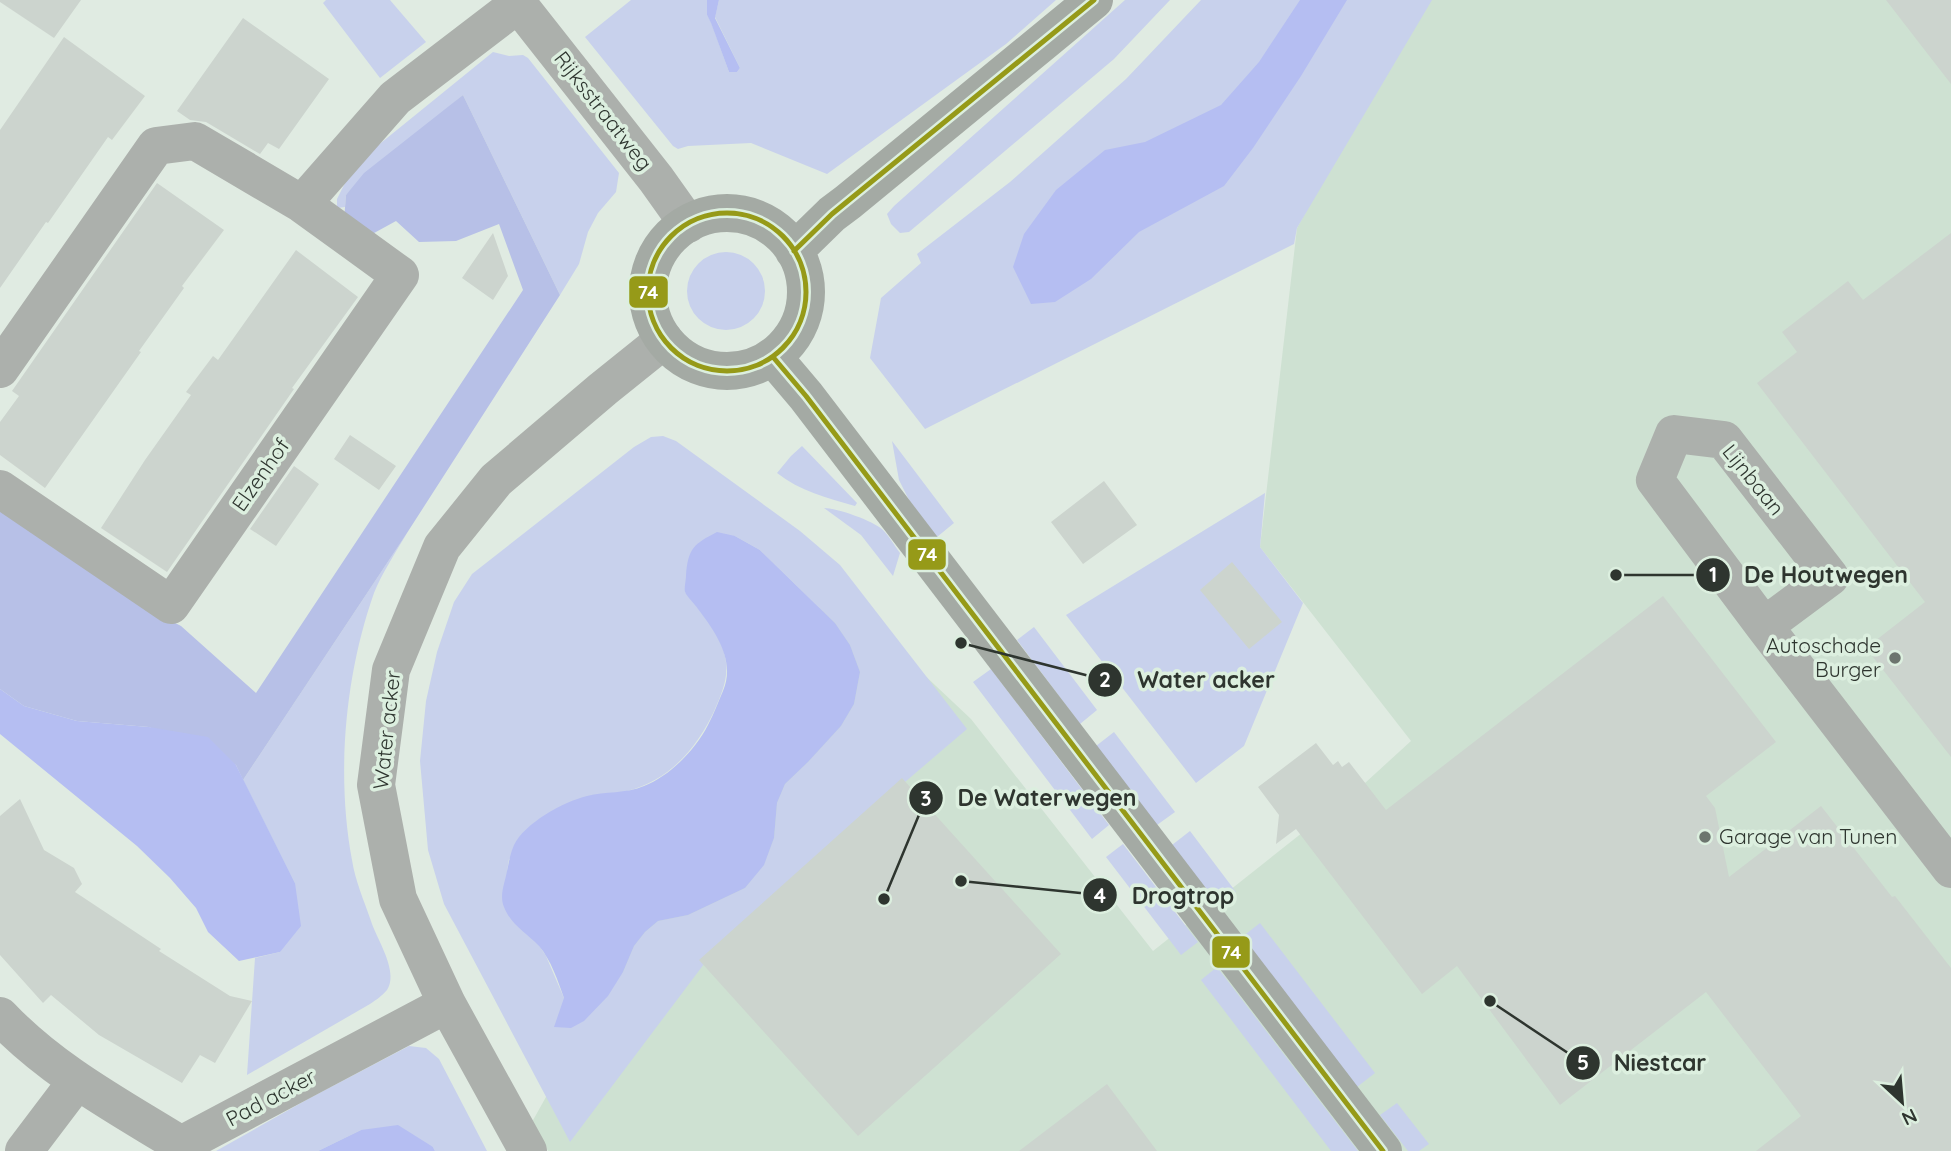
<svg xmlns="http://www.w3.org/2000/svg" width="1951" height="1151" viewBox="0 0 1951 1151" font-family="Quicksand,sans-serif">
	<rect width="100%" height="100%" fill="#e0ebe2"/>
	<path fill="#cee1d2" d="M 1424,0 L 1951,0 L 1951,1151 L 548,1151 L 532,1122 L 831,587 L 971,719 L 1153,951 L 1365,783 L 1411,741 L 1260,547 L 1297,228 Z"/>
	<path fill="#c8d1ec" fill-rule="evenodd" d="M 326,0 L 390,0 L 426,42 L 380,78 L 323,3 Z
		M 631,0 L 707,0 L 707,15 L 711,22 L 729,72 L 737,72 L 740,68 L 715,17 L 719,0 L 1056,0 L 1006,44 L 827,174 L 751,143 L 688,146 L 678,149 L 673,146 L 585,37 Z
		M 1125,0 L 1170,0 L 1114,59 L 909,232 L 900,233 L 891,224 L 887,214 L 894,206 Z
		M 1201,0 L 1432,0 L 1297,228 L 1294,244 L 925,429 L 870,358 L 881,298 L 921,263 L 917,254 L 1010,182 L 1126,79 Z
		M 493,52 L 509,56 L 523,55 L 528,58 L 619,173 L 616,192 L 598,213 L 588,232 L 579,264 L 560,295 L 463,95 L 346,195 L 345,207 L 337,208 L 337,199 L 349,175 L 371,151 Z
		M687 291a39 39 0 1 1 78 0a39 39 0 1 1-78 0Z
		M 663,436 L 676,441 L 800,531 L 840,565 L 967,729 L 905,782 L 704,964 L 570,1142 L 444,904 L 428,850 L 420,761 L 426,701 L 437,652 L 454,602 L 472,574 L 634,447 L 651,437 ZM 735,536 L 760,550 L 835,623 L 850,645 L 860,672 L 854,704 L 841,726 L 808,762 L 785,784 L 777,803 L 774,838 L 764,864 L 745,888 L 688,915 L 658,921 L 645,932 L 634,946 L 623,972 L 564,998 L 546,956 L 538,944 L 507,872 L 509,859 L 627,791 C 669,781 698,747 715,709 C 722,693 728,679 726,662 C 723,635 701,612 685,592 Z
		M 892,441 L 954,523 L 937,537 L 909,500 L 899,480 Z
		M 802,446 L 857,503 L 855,506 C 827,498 800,491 777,473 L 791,456 Z
		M 1265,493 L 1260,547 L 1303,603 L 1244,746 L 1196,783 L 1066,615 Z
		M 824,508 C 837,508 874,521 883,530 C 889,536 894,545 900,553 L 893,576 L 861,535 Z
		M 407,533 C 396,552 382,573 374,593 C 345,675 336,775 352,860 C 355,880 364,901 371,921 C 377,940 399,971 387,990 C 383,995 376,1000 370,1004 L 247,1075 L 255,958 L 280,952 L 295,883 L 243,780 Z
		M 1034,627 L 1097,710 L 1080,724 L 1017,640 Z
		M 991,669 L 1109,825 L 1092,839 L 973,682 Z
		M 1114,732 L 1175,812 L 1157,825 L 1096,746 Z
		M 1190,831 L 1236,892 L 1218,905 L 1172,845 Z
		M 1123,844 L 1198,942 L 1181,955 L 1106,857 Z
		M 1260,923 L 1375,1073 L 1357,1087 L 1242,937 Z
		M 1217,967 L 1358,1151 L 1331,1151 L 1201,980 Z
		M 409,1046 L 426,1048 L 439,1059 L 487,1151 L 435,1151 L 433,1147 L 361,1130 L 318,1151 L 216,1151 L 308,1099 Z
		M 1397,1103 L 1429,1144 L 1419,1151 L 1408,1151 L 1380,1115 Z"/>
	<path fill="#b7c0e7" d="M 463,95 L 560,295 L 407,533 L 243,780 L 236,765 L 149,727 L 77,721 L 24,706 L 0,689 L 0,507 L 152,611 L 181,626 L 256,693 L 523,290 L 499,224 L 456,241 L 419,242 L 396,221 L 365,238 L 344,220 L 346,195 L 364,173 Z"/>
	<path fill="#b5bef2" d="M 707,0 L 719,0 L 715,18 L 740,68 L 737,72 L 729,72 L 711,23 L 707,15 Z
		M 1300,0 L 1347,0 L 1301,76 L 1253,148 L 1224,186 L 1139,232 L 1091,279 L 1055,302 L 1031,304 L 1013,267 L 1024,234 L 1056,190 L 1105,150 L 1145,142 L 1221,105 L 1259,62 Z
		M 717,532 L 735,536 L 760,550 L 835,623 L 850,645 L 860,672 L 854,704 L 841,726 L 808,762 L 785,784 L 777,803 L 774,838 L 764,865 L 745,888 L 688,915 L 658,921 L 645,932 L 634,946 L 623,972 L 608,996 L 584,1021 L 571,1028 L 554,1027 L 564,998 C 558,981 551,960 539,946 C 527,933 511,925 504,907 C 499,895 505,883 507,871 C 509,862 510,854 514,845 C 525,823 563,802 587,796 C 605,791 626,794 644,786 C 670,776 696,749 708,725 C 714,714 718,702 723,691 C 736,661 715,631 698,609 C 695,604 687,597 685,592 C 684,588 686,580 686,576 C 688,548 694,544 717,532 Z
		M 0,689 L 24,706 L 77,721 L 149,727 L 208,737 L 236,765 L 295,883 L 301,926 L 280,952 L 239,961 L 208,932 L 196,908 L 170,878 L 137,846 L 0,734 Z
		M 398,1125 L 433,1147 L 435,1151 L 318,1151 L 361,1130 Z"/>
	<path fill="#ccd4ce" d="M 0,0 L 81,0 L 54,38 L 0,2 Z
		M 1886,0 L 1951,0 L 1951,84 L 1920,44 Z
		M 243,18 L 329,79 L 279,149 L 268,143 L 260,154 L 206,122 L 190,120 L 177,111 Z
		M 64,37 L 145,96 L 112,140 L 108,137 L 48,223 L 46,222 L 0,288 L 0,130 Z
		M 157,183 L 224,230 L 182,286 L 184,288 L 139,351 L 141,352 L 45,488 L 0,455 L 0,422 L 19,396 L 12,391 Z
		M 493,233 L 508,276 L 493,300 L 462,278 Z
		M 1951,233 L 1951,757 L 1866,648 L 1925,602 L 1757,383 L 1797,352 L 1782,332 L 1848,281 L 1863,300 Z
		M 296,250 L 358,297 L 292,388 L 294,389 L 167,572 L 101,528 L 145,460 L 191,395 L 186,392 L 213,356 L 218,360 Z
		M 350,435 L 396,466 L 379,490 L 334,459 Z
		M 294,466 L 319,484 L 276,546 L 250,529 Z
		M 1104,481 L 1137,525 L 1083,564 L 1051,522 Z
		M 1232,562 L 1282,622 L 1249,649 L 1200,590 Z
		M 1663,596 L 1776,742 L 1706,796 L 1715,808 L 1729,877 L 1821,806 L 1892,897 L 1895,896 L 1951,968 L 1951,1151 L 1756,1151 L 1801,1116 L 1706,992 L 1560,1105 L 1457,966 L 1422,994 L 1296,829 L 1276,844 L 1279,815 L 1258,787 L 1316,743 L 1333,765 L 1338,761 L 1342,767 L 1349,762 L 1386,810 Z
		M 902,778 L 1061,954 L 858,1136 L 699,960 Z
		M 20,799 L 44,850 L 74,868 L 82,884 L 75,892 L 161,949 L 159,951 L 230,996 L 252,1001 L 215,1063 L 200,1055 L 182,1083 L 99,1035 L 51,995 L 43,1003 L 0,955 L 0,816 Z
		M 1107,1084 L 1157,1151 L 1019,1151 Z"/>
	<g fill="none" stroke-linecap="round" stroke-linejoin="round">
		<path stroke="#acb0ac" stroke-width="38" d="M 515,0 L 656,179 L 688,224
			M 302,204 L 395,98 L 518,4
			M 0,369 L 156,146 L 195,141 L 302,204 L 400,275 L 171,605 L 0,489
			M 1764,626 L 1830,577 L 1724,440 L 1674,434 L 1655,480 L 1764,626 L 1951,869
			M 0,1016 C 52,1071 118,1106 181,1145 L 447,1004
			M 24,1151 L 77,1081
			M 528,1151 L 447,1004 L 398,899 L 376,785 L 391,670 L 442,547 L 496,480 L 603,389 L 664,340"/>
		<path stroke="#a4aaa4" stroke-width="38" d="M648 292a79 79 0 1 1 158 0a79 79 0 1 1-158 0Z
			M 794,251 L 832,214 L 848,202 L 1094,0
			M 773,357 L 806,396 L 1383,1151"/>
		<g stroke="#dcefdf" stroke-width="10">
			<path id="bus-1" d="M648 292a79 79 0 1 1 158 0a79 79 0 1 1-158 0Z
				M 794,251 L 832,214 L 1094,0
				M 773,357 L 806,396 L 1383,1151"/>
		</g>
		<use href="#bus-1" stroke="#969a18" stroke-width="5"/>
	</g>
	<g fill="#6c756e" stroke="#dcefdf" stroke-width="2.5">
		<circle cx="1895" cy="658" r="7"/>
		<circle cx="1705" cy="837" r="7"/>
	</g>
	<g text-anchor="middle" stroke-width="7" stroke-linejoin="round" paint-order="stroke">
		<g font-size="21" fill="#2e352f" stroke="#dcefdf">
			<text transform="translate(603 111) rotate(52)" y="7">Rijksstraatweg</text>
			<text transform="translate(261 475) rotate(-55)" y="7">Elzenhof</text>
			<text transform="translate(1753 480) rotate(51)" y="7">Lijnbaan</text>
			<text transform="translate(387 730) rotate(-84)" y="7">Water acker</text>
			<text transform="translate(271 1098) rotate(-28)" y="7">Pad acker</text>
		</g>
		<g font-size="21" fill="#2e352f" stroke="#dcefdf" text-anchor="end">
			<text x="1881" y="653">Autoschade<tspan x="1881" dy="24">Burger</tspan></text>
			<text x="1719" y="844" text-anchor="start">Garage van Tunen</text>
		</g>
	</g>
	<path fill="none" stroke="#2e352f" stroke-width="2.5" d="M1616 575L1713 575M961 643L1105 680M884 899L926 798M961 881L1100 895M1490 1001L1583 1063"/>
	<g fill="#2e352f" stroke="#dcefdf" stroke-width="2.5">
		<circle cx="1616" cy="575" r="7"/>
		<circle cx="961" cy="643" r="7"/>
		<circle cx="884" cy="899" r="7"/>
		<circle cx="961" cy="881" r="7"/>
		<circle cx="1490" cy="1001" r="7"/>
		<circle cx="1713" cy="575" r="18"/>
		<circle cx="1105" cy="680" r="18"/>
		<circle cx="926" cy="798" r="18"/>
		<circle cx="1100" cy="895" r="18"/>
		<circle cx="1583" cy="1063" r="18"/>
	</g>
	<g font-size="21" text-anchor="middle" font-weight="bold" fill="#fff">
		<text x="1713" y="582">1</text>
		<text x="1105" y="687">2</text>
		<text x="926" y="806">3</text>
		<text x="1100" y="903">4</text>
		<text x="1583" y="1070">5</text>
	</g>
	<g font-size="23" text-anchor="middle" font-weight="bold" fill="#2e352f" stroke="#dcefdf" stroke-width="7" stroke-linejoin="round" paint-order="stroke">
		<text x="1826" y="583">De Houtwegen</text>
		<text x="1206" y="688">Water acker</text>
		<text x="1047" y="806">De Waterwegen</text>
		<text x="1183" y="904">Drogtrop</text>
		<text x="1660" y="1071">Niestcar</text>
	</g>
	<g stroke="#dcefdf" stroke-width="2.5">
		<rect x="628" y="275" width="41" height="34" rx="7" fill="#969a18"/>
		<rect x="907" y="538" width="40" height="33" rx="7" fill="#969a18"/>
		<rect x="1211" y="935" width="40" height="34" rx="7" fill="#969a18"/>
	</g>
	<g font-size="19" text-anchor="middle" font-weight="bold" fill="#fff">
		<text x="648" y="299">74</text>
		<text x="927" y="561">74</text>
		<text x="1231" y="959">74</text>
	</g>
	<g transform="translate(1902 1102) rotate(154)" stroke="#dcefdf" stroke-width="5" paint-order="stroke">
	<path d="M0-5L12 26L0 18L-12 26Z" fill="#2e352f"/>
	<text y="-10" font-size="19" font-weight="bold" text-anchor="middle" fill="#2e352f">N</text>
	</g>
</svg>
